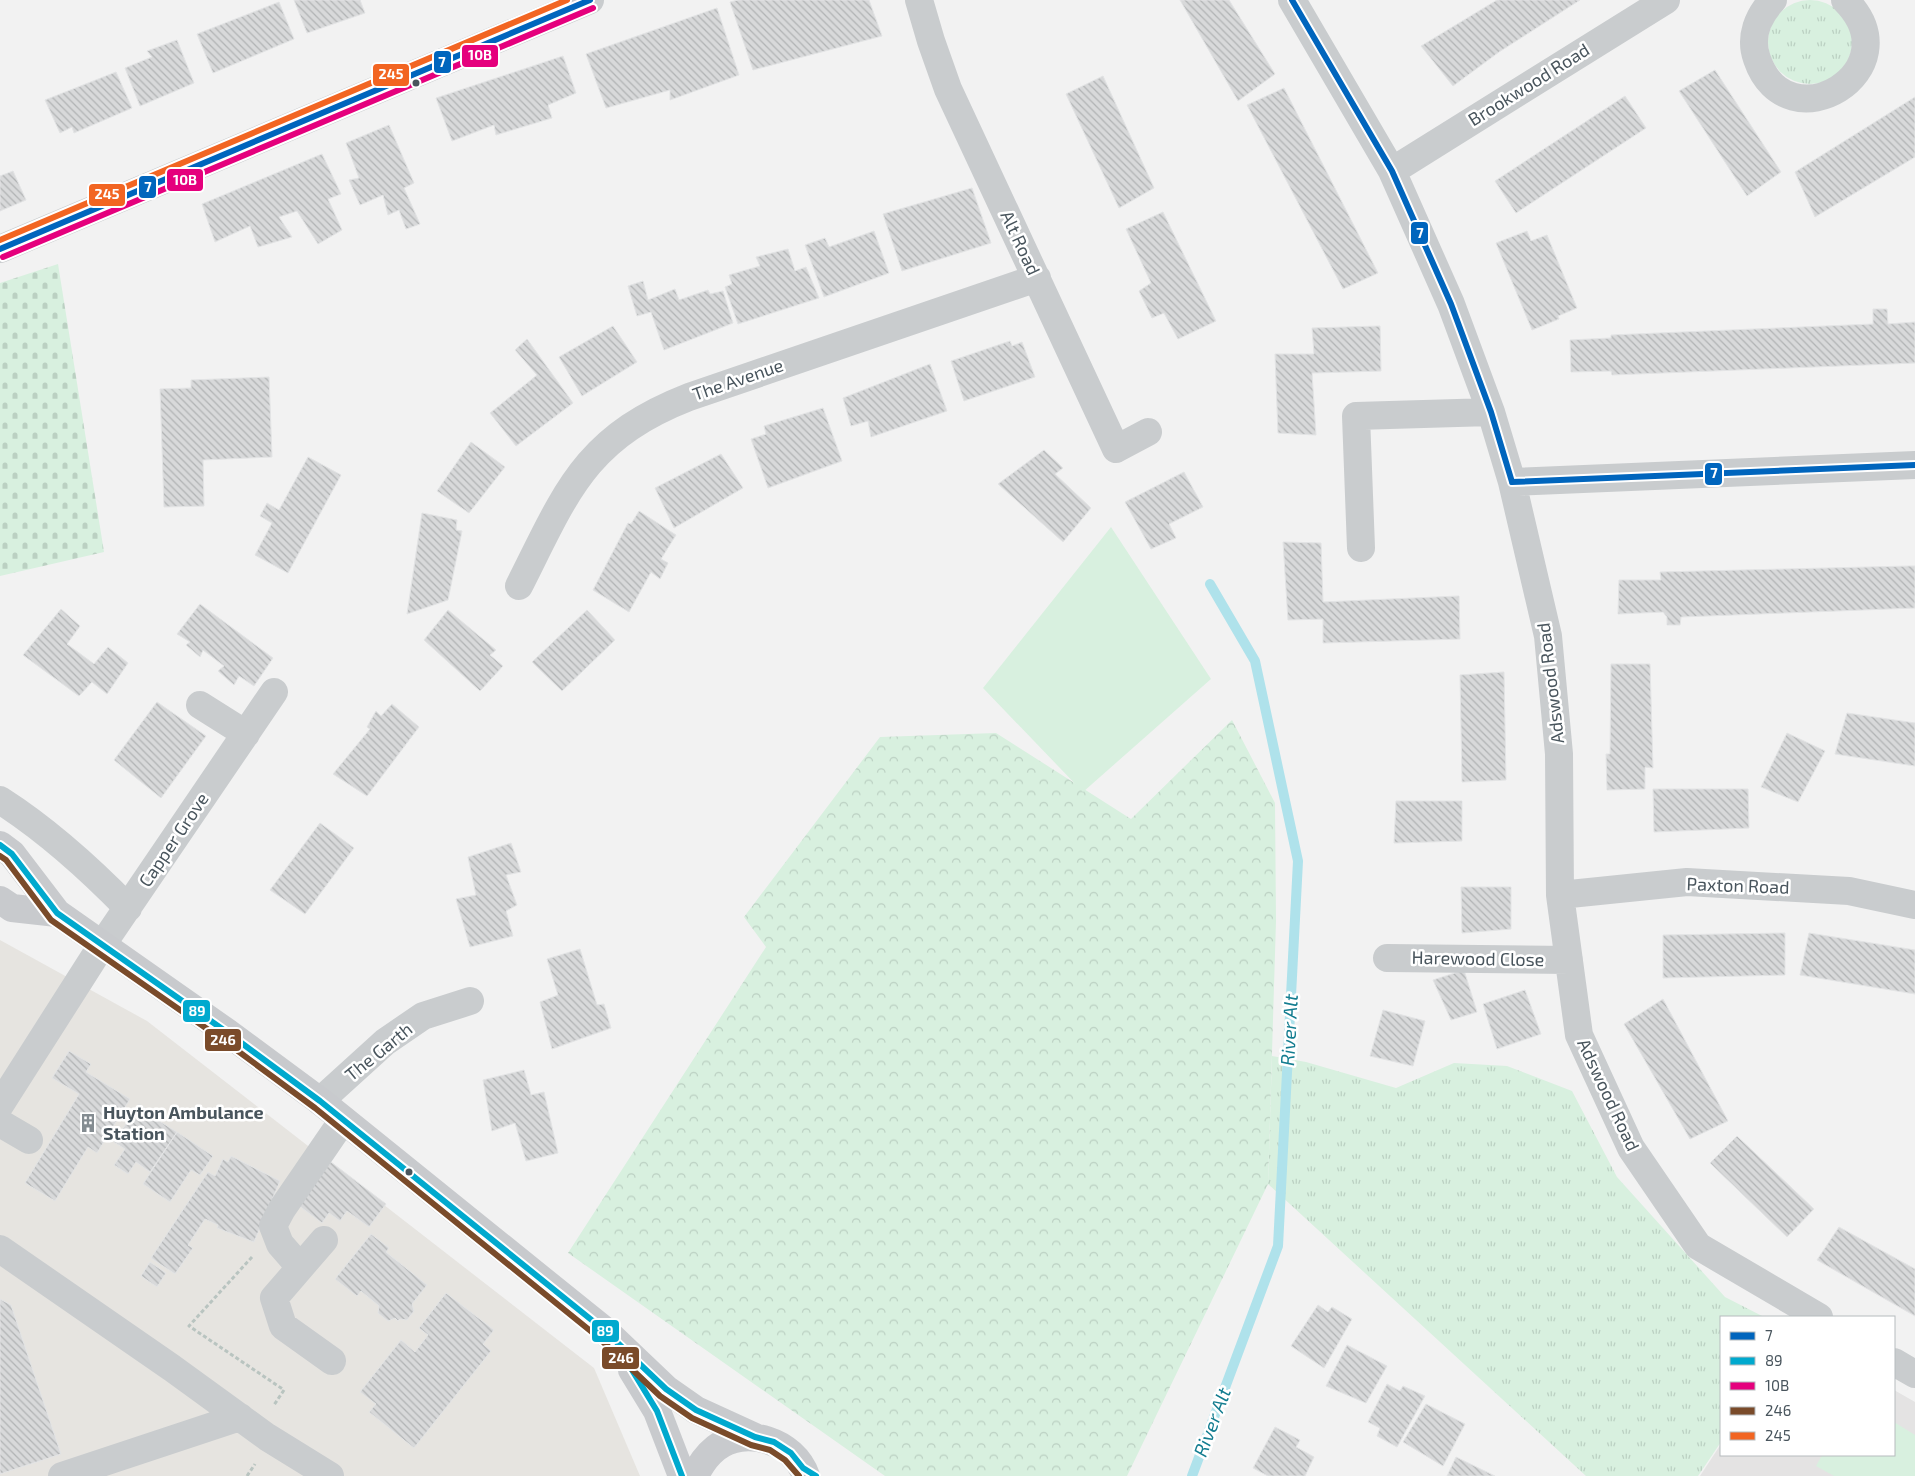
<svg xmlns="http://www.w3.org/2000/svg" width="1915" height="1476" viewBox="0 0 1915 1476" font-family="'Exo 2',sans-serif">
	<defs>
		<pattern id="grass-tufts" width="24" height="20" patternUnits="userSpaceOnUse" patternTransform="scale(1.25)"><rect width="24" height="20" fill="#d8f0df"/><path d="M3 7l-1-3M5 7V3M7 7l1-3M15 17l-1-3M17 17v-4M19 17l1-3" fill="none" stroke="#bbd0c2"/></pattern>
		<pattern id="cemetery-stones" width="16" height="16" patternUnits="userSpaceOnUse" patternTransform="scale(1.25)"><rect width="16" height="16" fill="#d8f0df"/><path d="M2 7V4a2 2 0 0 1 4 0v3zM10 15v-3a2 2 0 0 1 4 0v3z" fill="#bbd0c2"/></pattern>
		<pattern id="park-crowns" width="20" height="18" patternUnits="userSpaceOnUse" patternTransform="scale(1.25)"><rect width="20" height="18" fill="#d8f0df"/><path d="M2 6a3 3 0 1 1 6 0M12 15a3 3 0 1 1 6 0" fill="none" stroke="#bbd0c2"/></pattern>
		<pattern id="building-back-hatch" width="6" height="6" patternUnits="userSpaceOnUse" patternTransform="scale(1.25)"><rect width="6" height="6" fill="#d8d9da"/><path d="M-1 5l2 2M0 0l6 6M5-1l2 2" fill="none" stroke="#b1b3b4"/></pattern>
	</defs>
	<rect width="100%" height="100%" fill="#f2f2f2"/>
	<path fill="#e6e4e0" d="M 0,940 L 147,1021 L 594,1368 L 640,1476 L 0,1476 Z"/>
	<path fill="#e4e3e3" d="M 1894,1390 L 1915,1402 L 1915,1476 L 1700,1476 L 1721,1444 L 1721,1455 L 1894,1455 Z"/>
	<path fill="url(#grass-tufts)" d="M1768 42a42 42 0 1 1 84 0a42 42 0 1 1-84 0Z
		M 1272,1056 L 1306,1062 L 1396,1088 L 1454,1063 L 1507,1066 L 1572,1091 L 1617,1177 L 1725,1297 L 1764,1317 L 1721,1317 L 1721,1442 L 1698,1476 L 1586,1476 L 1268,1184 Z"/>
	<path fill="url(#cemetery-stones)" d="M 58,264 L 104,552 L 0,576 L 0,283 Z"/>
	<path fill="url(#park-crowns)" d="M 1232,720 L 1275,803 L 1276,921 L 1268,1184 L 1127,1476 L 885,1476 L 568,1253 L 766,947 L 744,917 L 880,737 L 996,733 L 1131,819 Z"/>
	<path fill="#d8f0df" d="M 1111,527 L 1211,679 L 1083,792 L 983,688 Z
		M 1894,1422 L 1915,1435 L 1915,1476 L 1834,1476 L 1816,1466 L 1822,1455 L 1894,1455 Z"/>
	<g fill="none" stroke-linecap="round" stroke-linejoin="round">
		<path stroke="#afe2eb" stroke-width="10" d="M 1192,1476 L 1278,1246 L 1298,861 L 1255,661 L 1210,584"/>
	</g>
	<path fill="url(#building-back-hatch)" stroke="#e3e4e5" d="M 294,0 L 360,0 L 365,13 L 307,33 Z
		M 738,0 L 869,0 L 882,36 L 753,70 L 730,2 Z
		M 1180,0 L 1229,0 L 1275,74 L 1238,101 Z
		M 1497,0 L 1580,0 L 1499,52 L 1453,86 L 1421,46 Z
		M 279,2 L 294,39 L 213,73 L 197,34 Z
		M 717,8 L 739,75 L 670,100 L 670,90 L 606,108 L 586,54 Z
		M 177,40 L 194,83 L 140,106 L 125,68 L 152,57 L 147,51 Z
		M 563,56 L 576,93 L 548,105 L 552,118 L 496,135 L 494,125 L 452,141 L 436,98 Z
		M 1715,70 L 1781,172 L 1747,196 L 1679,91 Z
		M 116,72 L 132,108 L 74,133 L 72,127 L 60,133 L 45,100 Z
		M 1103,76 L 1154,188 L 1119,208 L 1066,94 Z
		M 1284,88 L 1378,273 L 1343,289 L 1247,105 Z
		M 1625,96 L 1646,128 L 1516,213 L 1495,181 Z
		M 1915,97 L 1915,157 L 1815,217 L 1795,172 Z
		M 389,125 L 414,183 L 404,188 L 420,224 L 406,229 L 399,210 L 388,215 L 383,195 L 360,205 L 349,180 L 359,178 L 346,143 Z
		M 322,154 L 341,194 L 328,199 L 342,230 L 318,244 L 297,211 L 279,217 L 292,237 L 258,247 L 250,226 L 215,242 L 202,204 Z
		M 13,171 L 26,200 L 0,211 L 0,176 Z
		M 972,188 L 991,243 L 902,271 L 883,214 Z
		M 1163,212 L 1216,321 L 1178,339 L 1164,313 L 1152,318 L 1139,291 L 1151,283 L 1126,229 Z
		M 874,231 L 889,273 L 824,297 L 805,245 L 825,238 L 829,247 Z
		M 1527,231 L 1531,241 L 1547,235 L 1577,308 L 1558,316 L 1559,319 L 1532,330 L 1496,243 Z
		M 788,249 L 795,271 L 806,267 L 819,298 L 738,324 L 725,287 L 732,284 L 729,275 L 760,266 L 756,257 Z
		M 643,281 L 648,300 L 675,289 L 679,300 L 708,290 L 710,294 L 723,291 L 733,323 L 664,350 L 651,312 L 637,316 L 628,286 Z
		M 1873,309 L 1887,309 L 1888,324 L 1915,322 L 1915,363 L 1612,375 L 1611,371 L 1571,372 L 1570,340 L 1611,338 L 1611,335 L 1873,324 Z
		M 613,326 L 637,362 L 582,396 L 559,357 Z
		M 1380,326 L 1381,371 L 1312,373 L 1316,435 L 1278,433 L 1275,354 L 1314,354 L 1312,328 Z
		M 527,339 L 573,403 L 516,446 L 490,413 L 537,375 L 515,350 Z
		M 1010,341 L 1012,346 L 1022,342 L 1035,377 L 964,401 L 951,361 Z
		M 930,364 L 947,411 L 871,437 L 868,421 L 851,426 L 843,398 Z
		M 269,377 L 272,457 L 203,460 L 204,506 L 164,507 L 160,389 L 191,388 L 191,380 Z
		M 823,408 L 842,461 L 768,488 L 751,439 L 766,434 L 764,426 Z
		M 471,442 L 505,467 L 469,513 L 437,491 Z
		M 1044,450 L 1063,468 L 1055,474 L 1091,508 L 1063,542 L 998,484 Z
		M 721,454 L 743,488 L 674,528 L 655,488 Z
		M 308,457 L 341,475 L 288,573 L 255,555 L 272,523 L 260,516 L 267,503 L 279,510 Z
		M 1184,472 L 1203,507 L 1169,524 L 1176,538 L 1151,549 L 1125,502 Z
		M 639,511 L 676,535 L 661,559 L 668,563 L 660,579 L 651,572 L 629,612 L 593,590 L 628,523 L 631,524 Z
		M 422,513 L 457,520 L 456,530 L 462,531 L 448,600 L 407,614 Z
		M 1283,542 L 1321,543 L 1323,602 L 1459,596 L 1460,639 L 1323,643 L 1323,619 L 1288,620 Z
		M 1909,566 L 1915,566 L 1915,608 L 1681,617 L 1680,625 L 1667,625 L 1667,617 L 1663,612 L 1618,614 L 1619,580 L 1661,580 L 1660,572 Z
		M 200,604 L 273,658 L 254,686 L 239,676 L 234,685 L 218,671 L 224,666 L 203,650 L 200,657 L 186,645 L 190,642 L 177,634 Z
		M 61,609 L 80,626 L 67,644 L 94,664 L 108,647 L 128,663 L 107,694 L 92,682 L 79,696 L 23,655 Z
		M 448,610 L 496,650 L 490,655 L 503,666 L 480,691 L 424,640 Z
		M 587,610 L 615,640 L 562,691 L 532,662 Z
		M 1611,664 L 1650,664 L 1653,768 L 1645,767 L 1645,789 L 1607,790 L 1606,754 L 1610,754 Z
		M 1504,672 L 1506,780 L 1462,782 L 1460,675 Z
		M 157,702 L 206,736 L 161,798 L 114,760 Z
		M 392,704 L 419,727 L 367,796 L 333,774 L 370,729 L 367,727 L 376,711 L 381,716 Z
		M 1847,713 L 1915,723 L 1915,766 L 1835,754 Z
		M 1787,733 L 1825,751 L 1798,802 L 1761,787 Z
		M 1653,789 L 1748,789 L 1749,828 L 1654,832 Z
		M 1396,801 L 1462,801 L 1462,841 L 1394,843 Z
		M 320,823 L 354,848 L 305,914 L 270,890 Z
		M 511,843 L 521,872 L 506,875 L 517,905 L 506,911 L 513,936 L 470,947 L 456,899 L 476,895 L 468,857 Z
		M 1461,887 L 1511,887 L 1511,929 L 1462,933 Z
		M 1785,933 L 1785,975 L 1663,978 L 1663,935 Z
		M 1809,933 L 1915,950 L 1915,994 L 1800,975 Z
		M 580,949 L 597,1005 L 604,1004 L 611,1028 L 552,1049 L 540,1002 L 558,995 L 547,959 Z
		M 1464,970 L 1477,1012 L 1451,1020 L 1433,980 Z
		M 1525,990 L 1541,1034 L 1497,1049 L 1483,1004 Z
		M 1663,999 L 1728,1121 L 1690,1139 L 1624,1024 Z
		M 1383,1010 L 1425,1021 L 1413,1066 L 1370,1056 Z
		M 69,1051 L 91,1064 L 86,1072 L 130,1099 L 97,1153 L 88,1147 L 55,1201 L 25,1183 L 79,1094 L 52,1078 Z
		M 524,1070 L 531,1095 L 544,1092 L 558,1153 L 526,1161 L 515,1123 L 492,1131 L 483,1080 Z
		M 139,1104 L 153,1113 L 151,1116 L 177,1132 L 150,1172 L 136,1162 L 128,1174 L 114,1165 L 125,1149 L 114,1142 Z
		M 177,1132 L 213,1156 L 200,1175 L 191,1170 L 170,1202 L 143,1184 Z
		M 1737,1136 L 1814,1209 L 1787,1237 L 1710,1163 Z
		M 231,1156 L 280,1181 L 254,1242 L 217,1228 L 218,1225 L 205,1219 L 188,1245 L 193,1248 L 175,1274 L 151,1258 L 208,1172 L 215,1176 L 223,1159 L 228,1162 Z
		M 331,1162 L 386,1204 L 369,1227 L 347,1211 L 340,1221 L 329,1213 L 322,1223 L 298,1205 Z
		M 1839,1227 L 1915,1269 L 1915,1316 L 1817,1260 Z
		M 371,1234 L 389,1248 L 386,1252 L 427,1285 L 412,1304 L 414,1311 L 407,1320 L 400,1319 L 398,1321 L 395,1318 L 388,1321 L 378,1313 L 379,1306 L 361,1291 L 357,1296 L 335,1279 Z
		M 150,1262 L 166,1273 L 157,1287 L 141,1276 Z
		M 446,1293 L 494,1330 L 483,1344 L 491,1351 L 414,1448 L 369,1412 L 376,1404 L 360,1392 L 401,1340 L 415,1352 L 428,1335 L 419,1328 Z
		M 0,1299 L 11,1305 L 61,1454 L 0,1474 Z
		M 1318,1305 L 1328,1312 L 1332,1307 L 1352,1319 L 1324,1368 L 1291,1346 Z
		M 1347,1345 L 1387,1366 L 1366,1403 L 1326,1386 Z
		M 1387,1384 L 1400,1391 L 1403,1386 L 1425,1396 L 1397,1447 L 1377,1436 L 1380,1428 L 1368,1422 Z
		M 1426,1404 L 1465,1424 L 1443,1466 L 1403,1442 Z
		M 1275,1427 L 1300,1440 L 1296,1447 L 1314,1457 L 1305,1476 L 1268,1476 L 1253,1468 Z
		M 1456,1457 L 1495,1476 L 1447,1476 Z"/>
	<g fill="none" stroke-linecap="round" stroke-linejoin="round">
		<path stroke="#b9c4c0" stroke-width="3" stroke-dasharray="4 2.5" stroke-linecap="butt" d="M 252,1257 L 189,1326 L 284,1390 L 274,1405
			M 247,1476 L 255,1464"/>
		<path stroke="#c9ccce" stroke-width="28" d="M 919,0 L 931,41 L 948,89 L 1116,449 L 1148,432
			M 1292,0 L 1392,171 L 1451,304 L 1491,412 L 1512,482 L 1548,636 L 1559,754 L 1560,895 L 1579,1035 L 1631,1148 L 1698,1246 L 1819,1317
			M 1773,0 C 1758,16 1749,37 1757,59 C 1787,147 1915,70 1845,0
			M 1392,171 L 1666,0
			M 0,249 L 590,0
			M 1512,482 L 1915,465
			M 1361,548 L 1356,416 L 1491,412
			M 519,586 C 566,493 584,438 689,397 L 1037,278
			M 200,705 L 246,734
			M 0,800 C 47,830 89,868 128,908
			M 1560,895 L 1687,882 L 1849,891 L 1915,905
			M 1387,958 L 1569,960
			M 320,1101 L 385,1042 L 423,1016 L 470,1001
			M 0,1105 L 102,945 L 274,692
			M 0,1123 L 29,1140
			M 324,1240 L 274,1298 L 283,1326 L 332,1361
			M 0,1249 L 172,1368 L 267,1437 L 330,1476
			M 300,1267 L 280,1244 L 273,1226 L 282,1209 L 343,1120
			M 1894,1362 L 1915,1374
			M 62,1476 L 240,1417"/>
		<path stroke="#c8cacd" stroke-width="28" d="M 0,845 L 12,854 L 57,913 L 228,1033 L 320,1101 L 604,1330 L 666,1389 L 696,1410 L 755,1437
			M 0,900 L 12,908 L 57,913
			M 632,1370 L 657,1411 L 682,1476
			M 695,1476 C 700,1465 706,1456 716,1448 C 745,1425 794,1441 806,1476"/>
		<g stroke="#fff" stroke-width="10">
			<path id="bus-1" d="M 1292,0 L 1392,171 L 1451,304 L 1491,412 L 1512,482
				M 0,249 L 590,0
				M 1512,482 L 1915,465"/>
		</g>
		<g stroke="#fff" stroke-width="10">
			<path id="bus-2" d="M 0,845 L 12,854 L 57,913 L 228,1033 L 320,1101 L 604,1330 L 666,1389 L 696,1410 L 755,1437 L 774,1442 L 791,1453 L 803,1468 L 816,1476
				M 632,1370 L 657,1411 L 682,1476"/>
		</g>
		<g stroke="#fff" stroke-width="10">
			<path id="bus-3" d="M 3,257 L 593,8"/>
		</g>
		<g stroke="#fff" stroke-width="10">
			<path id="bus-4" d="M 0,856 L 6,860 L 51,920 L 223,1040 L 315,1108 L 598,1337 L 660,1396 L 692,1418 L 751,1445 L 770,1450 L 785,1460 L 799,1476"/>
		</g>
		<g stroke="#fff" stroke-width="10">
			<path id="bus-5" d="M 0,240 L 567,0"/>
		</g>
		<use href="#bus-1" stroke="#0065bd" stroke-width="6"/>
		<use href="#bus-2" stroke="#00a9ce" stroke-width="6"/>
		<use href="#bus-3" stroke="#e5007d" stroke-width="6"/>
		<use href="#bus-4" stroke="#7a4b2a" stroke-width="6"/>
		<use href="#bus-5" stroke="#f26522" stroke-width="6"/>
	</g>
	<defs>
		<g id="building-bare" transform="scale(1.5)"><path d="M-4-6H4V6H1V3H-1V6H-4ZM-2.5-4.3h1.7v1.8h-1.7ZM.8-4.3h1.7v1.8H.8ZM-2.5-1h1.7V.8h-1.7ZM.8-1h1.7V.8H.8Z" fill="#848c91" stroke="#fff" stroke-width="2.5" paint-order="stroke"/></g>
	</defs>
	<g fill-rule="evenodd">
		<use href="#building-bare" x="88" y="1123"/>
	</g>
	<g fill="#49555d" stroke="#fff" stroke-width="2">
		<circle cx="416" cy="83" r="4.5"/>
		<circle cx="409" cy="1172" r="4.5"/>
	</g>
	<g text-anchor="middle" stroke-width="5" stroke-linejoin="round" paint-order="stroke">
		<g font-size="18" fill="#49555d" stroke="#fff">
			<text transform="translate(1529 85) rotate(-32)" y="6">Brookwood Road</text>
			<text transform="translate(1020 243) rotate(65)" y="6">Alt Road</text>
			<text transform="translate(738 380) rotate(-19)" y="6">The Avenue</text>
			<text transform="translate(1551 683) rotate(-97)" y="6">Adswood Road</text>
			<text transform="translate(174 840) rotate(-56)" y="6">Capper Grove</text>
			<text transform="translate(1738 886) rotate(2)" y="6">Paxton Road</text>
			<text transform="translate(1478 959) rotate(1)" y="6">Harewood Close</text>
			<text transform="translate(379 1052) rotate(-39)" y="6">The Garth</text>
			<text transform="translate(1608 1095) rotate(65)" y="6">Adswood Road</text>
		</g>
		<g font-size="18" font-weight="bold" fill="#49555d" stroke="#fff" text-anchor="start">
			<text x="103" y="1119">Huyton Ambulance<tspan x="103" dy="21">Station</tspan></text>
		</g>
		<g font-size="19" font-style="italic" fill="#147d90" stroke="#fff">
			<text transform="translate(1289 1030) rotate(-87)" y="7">River Alt</text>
			<text transform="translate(1212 1422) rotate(-69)" y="7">River Alt</text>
		</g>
	</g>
	<g stroke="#fff" stroke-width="2">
		<rect x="461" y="44" width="38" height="24" rx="5" fill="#e5007d"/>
		<rect x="433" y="50" width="19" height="24" rx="5" fill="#0065bd"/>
		<rect x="372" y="63" width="38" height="24" rx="5" fill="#f26522"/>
		<rect x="166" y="168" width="38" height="24" rx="5" fill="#e5007d"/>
		<rect x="138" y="175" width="19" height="24" rx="5" fill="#0065bd"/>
		<rect x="88" y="183" width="38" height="24" rx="5" fill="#f26522"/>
		<rect x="1410" y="221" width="19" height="24" rx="5" fill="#0065bd"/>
		<rect x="1704" y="462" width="19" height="24" rx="5" fill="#0065bd"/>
		<rect x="182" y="999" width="29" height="24" rx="5" fill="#00a9ce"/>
		<rect x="204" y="1028" width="38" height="24" rx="5" fill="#7a4b2a"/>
		<rect x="591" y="1319" width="29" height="24" rx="5" fill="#00a9ce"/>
		<rect x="601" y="1346" width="39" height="24" rx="5" fill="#7a4b2a"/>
	</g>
	<g font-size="14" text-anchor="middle" font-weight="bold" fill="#fff">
		<text x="480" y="60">10B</text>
		<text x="442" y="67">7</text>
		<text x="391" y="79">245</text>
		<text x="185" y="185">10B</text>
		<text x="148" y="192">7</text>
		<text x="107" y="199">245</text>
		<text x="1420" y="238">7</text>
		<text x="1714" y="478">7</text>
		<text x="197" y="1016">89</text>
		<text x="223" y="1045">246</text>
		<text x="605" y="1336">89</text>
		<text x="621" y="1363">246</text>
	</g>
	<rect x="1720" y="1316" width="175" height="140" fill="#ffffff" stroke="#b6bbbe"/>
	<rect x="1730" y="1332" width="25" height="8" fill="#0065bd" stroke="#b6bbbe"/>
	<text x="1765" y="1341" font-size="15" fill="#49555d">7</text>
	<rect x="1730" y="1357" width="25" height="8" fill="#00a9ce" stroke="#b6bbbe"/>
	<text x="1765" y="1366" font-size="15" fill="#49555d">89</text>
	<rect x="1730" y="1382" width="25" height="8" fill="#e5007d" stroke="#b6bbbe"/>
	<text x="1765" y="1391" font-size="15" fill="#49555d">10B</text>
	<rect x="1730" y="1407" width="25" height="8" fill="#7a4b2a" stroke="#b6bbbe"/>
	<text x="1765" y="1416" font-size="15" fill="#49555d">246</text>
	<rect x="1730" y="1432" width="25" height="8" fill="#f26522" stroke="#b6bbbe"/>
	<text x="1765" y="1441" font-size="15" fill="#49555d">245</text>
</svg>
